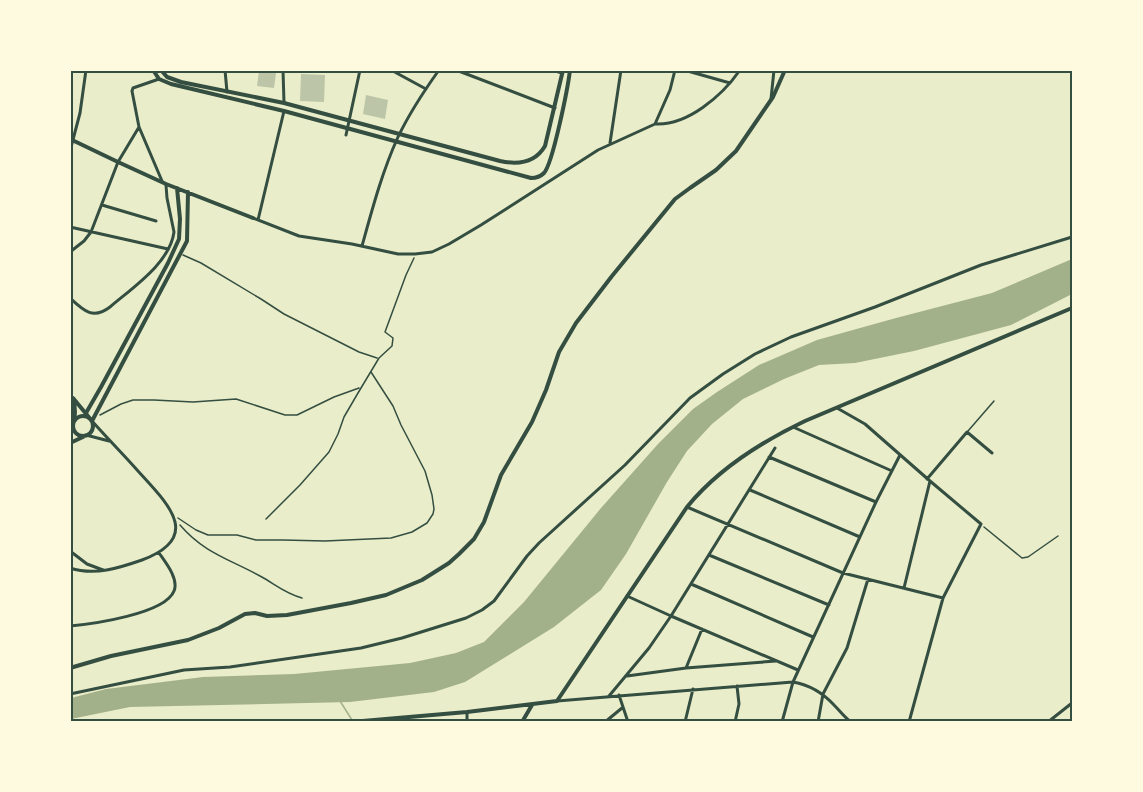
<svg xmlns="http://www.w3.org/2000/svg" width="1143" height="792" viewBox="0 0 1143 792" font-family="'IBM Plex Sans',sans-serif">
	<rect width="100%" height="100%" fill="#e9edc9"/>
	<path fill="#a3b18a" d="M 1072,259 L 1072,294 L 1011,325 L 914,351 L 855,363 L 819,365 L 784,379 L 743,399 L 712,424 L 687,451 L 667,482 L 626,554 L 601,590 L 554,627 L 465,682 L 434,692 L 350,702 L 130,707 L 71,719 L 71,698 L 106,689 L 203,677 L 294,674 L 410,663 L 456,653 L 484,642 L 524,602 L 601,508 L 658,444 L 693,409 L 717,392 L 759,365 L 817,340 L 896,318 L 992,293 Z"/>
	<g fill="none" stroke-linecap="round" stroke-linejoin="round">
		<path stroke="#a3b18a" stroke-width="1.5" d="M 340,701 L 352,720"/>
	</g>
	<path fill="#bcc5a7" d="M 259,71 L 276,73 L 274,88 L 257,86 Z
		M 301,74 L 325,75 L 324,102 L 300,101 Z
		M 366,95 L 388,100 L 385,119 L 363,114 Z"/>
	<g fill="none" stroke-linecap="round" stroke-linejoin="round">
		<path stroke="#344e41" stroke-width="1.5" d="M 183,255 L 201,263 L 261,299 L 284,314 L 359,352 L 377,358
			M 100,415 L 121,404 L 133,400 L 154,400 L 193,402 L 236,399 L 285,415 L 297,415 L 334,397 L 359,388
			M 178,518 L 196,530 L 208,535 L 237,535 L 256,540 L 283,540 L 325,541 L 391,538 L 412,532 L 427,523 L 433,514 L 434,509 L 432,495 L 425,471 L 401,425 L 393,406 L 371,372
			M 266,519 L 300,485 L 329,452 L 338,434 L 344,417 L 358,393 L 379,358 L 392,346 L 393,338 L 385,332 L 406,275 L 414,258
			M 180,525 C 204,553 229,559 260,576 C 275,584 284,593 302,598
			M 984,527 L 1022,558 L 1028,557 L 1058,536"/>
		<path stroke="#344e41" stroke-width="1.5" d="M 968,431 L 994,401"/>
		<path stroke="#344e41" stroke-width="3" d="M 225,70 L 227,92
			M 283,70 L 284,103
			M 391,70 L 426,89
			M 456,70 L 555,108
			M 552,70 L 562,73
			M 684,70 L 730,83
			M 159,79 L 133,88 L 132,91 L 139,127 L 162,181
			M 771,99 L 774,70
			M 655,124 C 687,126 722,96 740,70
			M 346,135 L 360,70
			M 610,143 L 621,70
			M 70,151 L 80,113 L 86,70
			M 102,205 L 156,221
			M 253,218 L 299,236 L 352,244 L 398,254 L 415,254 L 432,252 L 449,244 L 481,225 L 598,150 L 655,124 L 670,90 L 675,70
			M 258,220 L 284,111
			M 70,227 L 168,249
			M 362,246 C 372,210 382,172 398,137 C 409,114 424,91 439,70
			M 70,252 L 84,241 L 91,232 L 118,162 L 139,127
			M 70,298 C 84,311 93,320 110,307 C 132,288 170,263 174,232 L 167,198 L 166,185
			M 837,408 L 865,424 L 930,481 L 981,524 L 943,598 L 909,722
			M 793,427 L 892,471
			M 86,435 L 109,441
			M 769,457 L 876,502
			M 927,479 L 967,432 L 992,453
			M 750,490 L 860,537
			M 687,507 L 843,573 L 943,598
			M 70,551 L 87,564 L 103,570
			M 709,555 L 829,605
			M 70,568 C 95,576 119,568 142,560 C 204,537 167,503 138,471 C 123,454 107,438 92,421
			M 691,584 L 813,637
			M 904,588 L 930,481
			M 627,596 L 671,616 L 798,670
			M 70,626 C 92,624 165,614 174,591 C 179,579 166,563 159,553
			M 686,668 L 702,629
			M 627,676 L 686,668 L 776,661
			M 70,694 L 184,670 L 230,667 L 361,648 L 402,638 L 466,618 L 482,610 L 494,601 L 527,556 L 539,543 L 625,465 L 690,398 L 723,374 L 755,354 L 791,337 L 875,307 L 981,265 L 1072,237
			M 619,695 L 628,722
			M 609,696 L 649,648 L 671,616 L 775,448
			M 557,701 L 793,682 C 810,685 823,693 834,705 C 840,711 844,717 851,722
			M 467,712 L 467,722
			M 605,722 L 622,708
			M 685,722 L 693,689
			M 735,722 L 739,704 L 737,686
			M 782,722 L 793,682 L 876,502 L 900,455
			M 818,722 L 823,694 L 847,648 L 868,579
			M 1048,722 L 1072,703"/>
		<path stroke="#344e41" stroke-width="4" d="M 153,70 L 159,79 L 171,84 L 284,111 L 531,178 C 536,178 540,177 544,173 C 553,163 568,87 570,70
			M 161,70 L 167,77 L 181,82 L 284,103 L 500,161 C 518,165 535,163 545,146 L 563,70
			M 70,139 L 118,162 L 166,184 L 253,218
			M 86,413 L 101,387 L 168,263 L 179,239 L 180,219 L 177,188
			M73 426a10 10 0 1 1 20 0a10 10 0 1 1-20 0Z
			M 70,429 C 76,418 76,410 73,398 L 92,421 L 187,241 L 188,192
			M 70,443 L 83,437
			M 70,668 L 111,656 L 188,640 L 219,628 L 245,614 L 255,613 L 267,616 L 287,615 L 351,603 L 386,595 L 422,580 L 449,563 L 459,554 L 474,539 L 484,522 L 501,475 L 532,422 L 546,390 L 559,352 L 576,323 L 612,276 L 675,199 L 690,188 L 716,170 L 736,151 L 773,97 L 785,70
			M 351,722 L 467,712 L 557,701 L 687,507 C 718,469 761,442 805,421 L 1072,308
			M 522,722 L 532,705"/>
	</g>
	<rect width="1143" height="792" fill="none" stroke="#fefae0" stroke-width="144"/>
	<rect x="72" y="72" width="999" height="648" fill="none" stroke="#344e41" stroke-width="2"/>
</svg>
